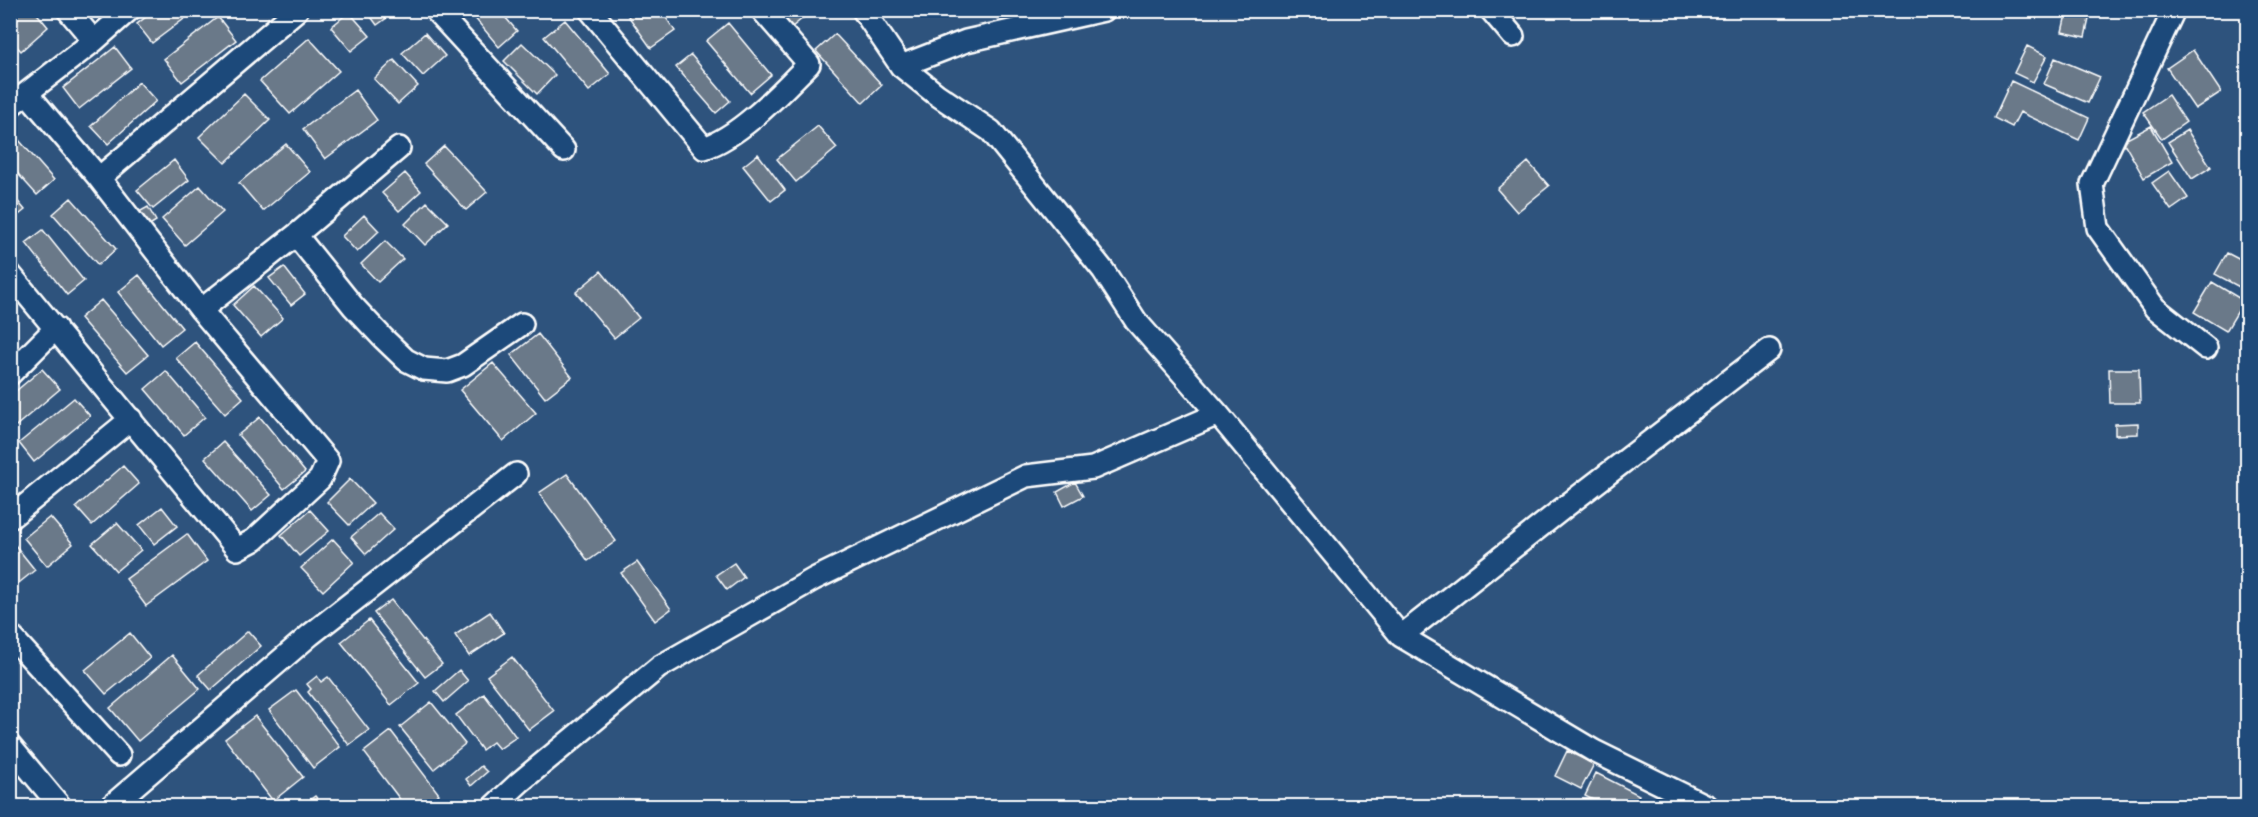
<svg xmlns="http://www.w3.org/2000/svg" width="2258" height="817" viewBox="0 0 2258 817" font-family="Dekko,sans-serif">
	<rect width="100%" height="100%" fill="#2e537d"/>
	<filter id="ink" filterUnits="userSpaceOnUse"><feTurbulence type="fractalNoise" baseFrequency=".0167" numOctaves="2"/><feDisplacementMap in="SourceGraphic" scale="12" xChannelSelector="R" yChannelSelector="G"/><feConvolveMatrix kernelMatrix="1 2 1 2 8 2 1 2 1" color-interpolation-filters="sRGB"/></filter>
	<g filter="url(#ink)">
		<path fill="#6a7989" stroke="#fff" stroke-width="1.5" d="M 10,10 L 34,10 L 48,27 L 21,51 L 10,39 Z
			M 155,10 L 196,10 L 152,43 L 137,24 Z
			M 366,10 L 394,10 L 395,12 L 377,25 Z
			M 468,10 L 499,10 L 517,31 L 499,47 Z
			M 624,10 L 661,10 L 675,31 L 651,48 Z
			M 779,10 L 813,10 L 792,27 Z
			M 2067,10 L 2091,10 L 2085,37 L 2062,32 Z
			M 349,12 L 370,36 L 351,51 L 331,27 Z
			M 218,17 L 236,40 L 182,82 L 164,59 Z
			M 565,20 L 610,74 L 589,91 L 544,37 Z
			M 728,23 L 771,75 L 750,93 L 706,41 Z
			M 425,33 L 445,56 L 423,76 L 402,53 Z
			M 835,34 L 882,85 L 863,103 L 816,51 Z
			M 309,38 L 339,71 L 290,114 L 260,81 Z
			M 522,43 L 555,75 L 537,94 L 504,61 Z
			M 2027,46 L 2047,56 L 2033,82 L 2014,73 Z
			M 115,47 L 131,68 L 79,109 L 63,88 Z
			M 2193,50 L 2221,92 L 2195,109 L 2167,68 Z
			M 691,55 L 730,101 L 716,113 L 676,67 Z
			M 2055,58 L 2100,77 L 2088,103 L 2044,84 Z
			M 394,60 L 418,86 L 398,104 L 374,79 Z
			M 2011,81 L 2089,118 L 2079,140 L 2020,112 L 2012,127 L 1994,118 Z
			M 139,82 L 156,101 L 108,144 L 91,126 Z
			M 355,90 L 377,120 L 325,159 L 303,129 Z
			M 244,94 L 270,120 L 225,163 L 199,137 Z
			M 2168,95 L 2186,122 L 2162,139 L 2143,112 Z
			M 818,126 L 837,148 L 796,182 L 777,159 Z
			M 2151,126 L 2172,162 L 2144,178 L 2123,141 Z
			M 2187,130 L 2211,167 L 2192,179 L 2168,142 Z
			M 11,131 L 54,180 L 37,195 L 10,165 Z
			M 286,144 L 310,172 L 263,211 L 239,183 Z
			M 444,146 L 487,192 L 466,210 L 424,164 Z
			M 758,154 L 785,190 L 771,201 L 743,166 Z
			M 174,160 L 189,180 L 153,209 L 137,190 Z
			M 1528,162 L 1549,186 L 1517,212 L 1497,189 Z
			M 2169,171 L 2188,198 L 2171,210 L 2152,183 Z
			M 405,173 L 421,191 L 399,211 L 382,193 Z
			M 200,186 L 223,212 L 185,245 L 162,219 Z
			M 10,192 L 25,210 L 10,222 Z
			M 71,198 L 116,249 L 98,265 L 53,214 Z
			M 427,202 L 448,223 L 425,245 L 405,224 Z
			M 148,207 L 156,221 L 148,226 L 139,212 Z
			M 364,215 L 379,231 L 357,252 L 342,236 Z
			M 43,230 L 84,281 L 67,295 L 26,243 Z
			M 385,241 L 403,259 L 378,282 L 361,264 Z
			M 2227,253 L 2248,264 L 2248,286 L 2245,290 L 2215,274 Z
			M 284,267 L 305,294 L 291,305 L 269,278 Z
			M 601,271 L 639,318 L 614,338 L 576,292 Z
			M 139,275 L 182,328 L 161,345 L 118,292 Z
			M 2212,282 L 2244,301 L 2226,331 L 2194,312 Z
			M 254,286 L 283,318 L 261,337 L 233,305 Z
			M 101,300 L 148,355 L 127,372 L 80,318 Z
			M 538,334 L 572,377 L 545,398 L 511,355 Z
			M 195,342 L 243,398 L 225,414 L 176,358 Z
			M 493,363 L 536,413 L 503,441 L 460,390 Z
			M 42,369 L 60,389 L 10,431 L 10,396 Z
			M 2109,369 L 2139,369 L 2140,403 L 2110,403 Z
			M 166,371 L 205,417 L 184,435 L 145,389 Z
			M 74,398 L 90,416 L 34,462 L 19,443 Z
			M 260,417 L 305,472 L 284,489 L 238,435 Z
			M 2138,423 L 2138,434 L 2115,435 L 2115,424 Z
			M 223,442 L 271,495 L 252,511 L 205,458 Z
			M 123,466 L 139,484 L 92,525 L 76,507 Z
			M 567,474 L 616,541 L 588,561 L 539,493 Z
			M 350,479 L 373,503 L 349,525 L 327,502 Z
			M 1075,482 L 1083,496 L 1064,506 L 1057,492 Z
			M 162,507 L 177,526 L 154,544 L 139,525 Z
			M 310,510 L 329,531 L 299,556 L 281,535 Z
			M 379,513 L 394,529 L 366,554 L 351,537 Z
			M 50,517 L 73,544 L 47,566 L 24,538 Z
			M 117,523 L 141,550 L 116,571 L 92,544 Z
			M 187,534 L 207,561 L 146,606 L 126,579 Z
			M 333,539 L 354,562 L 323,591 L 301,568 Z
			M 15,545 L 35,570 L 10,590 L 10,549 Z
			M 637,562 L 671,609 L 655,621 L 621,573 Z
			M 734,563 L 744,577 L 727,590 L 716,575 Z
			M 391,600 L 442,664 L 425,677 L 374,613 Z
			M 490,612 L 504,633 L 469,656 L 455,635 Z
			M 369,620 L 419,683 L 391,705 L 341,642 Z
			M 248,631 L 261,646 L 211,690 L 198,675 Z
			M 130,633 L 150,658 L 106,694 L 85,670 Z
			M 172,655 L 200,689 L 138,741 L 110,708 Z
			M 512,657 L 554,711 L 529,730 L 487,676 Z
			M 459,670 L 468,681 L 444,702 L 435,691 Z
			M 317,676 L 321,682 L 328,677 L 369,730 L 349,745 L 308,692 L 311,689 L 307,684 Z
			M 296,690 L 340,747 L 313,768 L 269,710 Z
			M 484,694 L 516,737 L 499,749 L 493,742 L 482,750 L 456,715 Z
			M 431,702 L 465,744 L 434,769 L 400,727 Z
			M 255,716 L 303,777 L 273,801 L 225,739 Z
			M 391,731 L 439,794 L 423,806 L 405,806 L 364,752 Z
			M 1567,751 L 1594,764 L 1581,789 L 1555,776 Z
			M 481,766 L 487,772 L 471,786 L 466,779 Z
			M 1596,773 L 1639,795 L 1633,806 L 1605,806 L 1585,796 Z
			M 315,796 L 323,806 L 301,806 Z"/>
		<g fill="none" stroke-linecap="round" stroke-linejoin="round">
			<g stroke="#fff" stroke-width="26">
				<path id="minor" d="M 68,10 L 94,41
					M 435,10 L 564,150
					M 590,10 L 704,148 C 741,136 782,91 809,64 L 762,10
					M 863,10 L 901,66 L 936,94 L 991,131 L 1103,270 L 1136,321 L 1218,414 L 1401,636 L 1594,751 L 1706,806
					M 1491,10 L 1513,36
					M 2174,10 L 2092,184 L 2098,228 L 2155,308 L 2206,348
					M 901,66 L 966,41 L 1104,10
					M 10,106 L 94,41 L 129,10
					M 99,178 L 297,10
					M 296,235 L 353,306 L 383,338 L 406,360 L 424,369 L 447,371 L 463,365 L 522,324
					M 10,274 L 237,549 L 254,540 L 320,479 L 328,461 L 201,310 L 99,178 L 27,93
					M 201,310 L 296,235 L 399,148
					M 10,374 L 56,328
					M 10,518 L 131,419
					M 10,635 L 119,755
					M 1401,636 L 1566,506 L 1769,350
					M 10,746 L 60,806
					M 111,806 L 310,635 L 516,474
					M 494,806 L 520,782 L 659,667 L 814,579 L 1026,476 L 1093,468 L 1218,414"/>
			</g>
			<use href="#minor" stroke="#1f4a7a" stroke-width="21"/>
		</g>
	</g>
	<rect width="2258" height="817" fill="none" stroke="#1f4a7a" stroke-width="36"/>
	<rect x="18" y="18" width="2222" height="781" fill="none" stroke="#fff" stroke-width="2" filter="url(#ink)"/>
</svg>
